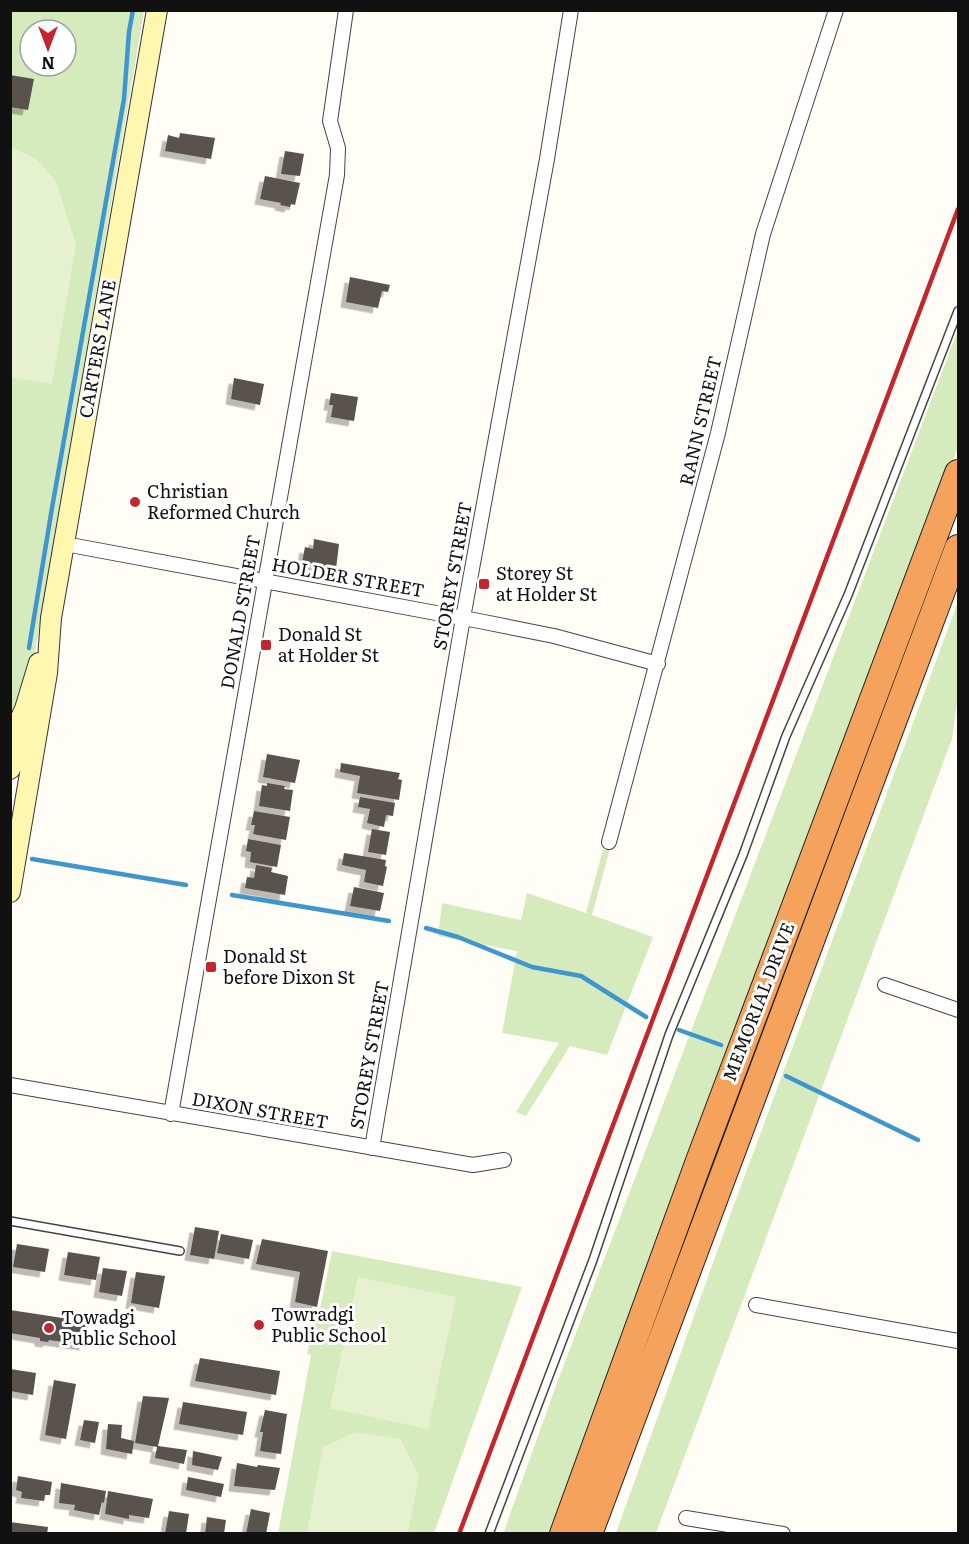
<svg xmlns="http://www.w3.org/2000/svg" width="969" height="1544" viewBox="0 0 969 1544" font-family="Literata,serif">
	<defs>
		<filter id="shadow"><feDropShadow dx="-5.5" dy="5.5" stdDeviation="0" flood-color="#0004"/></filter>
	</defs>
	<rect width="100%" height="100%" fill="#fffdf5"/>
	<path fill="#d5ebbd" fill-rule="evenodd" d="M 11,11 L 144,11 L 34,659 L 11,725 ZM 30,30 L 66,30 L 66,66 L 30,66 Z
		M 958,330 L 958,447 L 554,1533 L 503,1534 L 557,1383 Z
		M 958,602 L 958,696 L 952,739 L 656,1533 L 616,1533 L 732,1210 Z
		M 605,842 L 611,845 L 592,915 L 653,937 L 607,1055 L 570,1046 L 526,1116 L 516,1112 L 559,1043 L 502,1033 L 517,951 L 438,936 L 442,903 L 521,920 L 527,893 L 586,913 Z
		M 332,1251 L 522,1287 L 434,1533 L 278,1534 L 311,1355 L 307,1354 L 317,1308 L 320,1309 Z"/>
	<path fill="#e6f2cf" d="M 10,146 L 36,159 L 56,181 L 76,245 L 52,384 L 11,377 Z
		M 358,1277 L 456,1297 L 428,1429 L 330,1408 Z
		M 355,1432 L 400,1439 L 419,1476 L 408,1533 L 307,1533 L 323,1447 Z"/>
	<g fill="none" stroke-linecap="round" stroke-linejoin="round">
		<path stroke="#3f96cf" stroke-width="4.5" d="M 29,648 L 52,508 L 124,99 L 129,32 L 133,10
			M 32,859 L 186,885
			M 232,895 L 389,921
			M 426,928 L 458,937 L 532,967 L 581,976 L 646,1017
			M 679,1030 L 721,1045
			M 786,1076 L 918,1140"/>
	</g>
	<path fill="#5a524d" filter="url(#shadow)" d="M 10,75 L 34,79 L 28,110 L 10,107 Z
		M 180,133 L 215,138 L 211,159 L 165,151 L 168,135 L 179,138 Z
		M 285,151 L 304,154 L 300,176 L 281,174 Z
		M 265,176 L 300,183 L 295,205 L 291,204 L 290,207 L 280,205 L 281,203 L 260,199 Z
		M 350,277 L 390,285 L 388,292 L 382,291 L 378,308 L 346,302 Z
		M 234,378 L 264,384 L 260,405 L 231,399 Z
		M 331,393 L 358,397 L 354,421 L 331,417 L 333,405 L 329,405 Z
		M 314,539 L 339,544 L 336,569 L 302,562 L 305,547 L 313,549 Z
		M 267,754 L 300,760 L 295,783 L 263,777 Z
		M 341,763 L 400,773 L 398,779 L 402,780 L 399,800 L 357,793 L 360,776 L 340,772 Z
		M 267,783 L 285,786 L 284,789 L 293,790 L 290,811 L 259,806 L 262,785 L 267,786 Z
		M 360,797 L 395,803 L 393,816 L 386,815 L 384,827 L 367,823 L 370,809 L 358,807 Z
		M 254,811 L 290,817 L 286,840 L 253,834 L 255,825 L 251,825 Z
		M 372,829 L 390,832 L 386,855 L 368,852 Z
		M 248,839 L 281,845 L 277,867 L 250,862 L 251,852 L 246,851 Z
		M 344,853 L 386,860 L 385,866 L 387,867 L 383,886 L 364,882 L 366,870 L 342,865 Z
		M 256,865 L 272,868 L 271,872 L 288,876 L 285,895 L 245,888 L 247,877 L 254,878 Z
		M 354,887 L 384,893 L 380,911 L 350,906 Z
		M 195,1227 L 219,1231 L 214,1259 L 190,1255 Z
		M 221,1234 L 253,1240 L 249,1259 L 217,1253 Z
		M 262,1239 L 328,1251 L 317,1307 L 295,1302 L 300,1272 L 256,1264 Z
		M 17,1244 L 49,1249 L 45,1272 L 13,1267 Z
		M 68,1252 L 100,1257 L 96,1280 L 64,1275 Z
		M 103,1268 L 127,1271 L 122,1296 L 99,1292 Z
		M 136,1272 L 165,1276 L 159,1308 L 131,1303 Z
		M 10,1310 L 89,1322 L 85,1345 L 49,1340 L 48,1342 L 40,1341 L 40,1338 L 10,1333 Z
		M 200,1358 L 280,1371 L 276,1395 L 195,1381 Z
		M 10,1369 L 36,1373 L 33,1395 L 10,1391 Z
		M 54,1380 L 76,1384 L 66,1439 L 45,1435 Z
		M 143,1396 L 169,1398 L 158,1446 L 187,1450 L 184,1464 L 155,1458 L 157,1447 L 135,1443 Z
		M 183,1402 L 247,1412 L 243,1435 L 179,1424 Z
		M 265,1410 L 287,1414 L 281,1454 L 260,1451 L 263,1432 L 260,1432 Z
		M 84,1420 L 99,1422 L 95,1443 L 80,1440 Z
		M 108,1424 L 122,1425 L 121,1438 L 134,1441 L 132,1454 L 106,1449 Z
		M 193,1451 L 222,1457 L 218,1470 L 192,1465 Z
		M 237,1463 L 257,1467 L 258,1465 L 280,1468 L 275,1490 L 234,1486 Z
		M 18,1476 L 52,1482 L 50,1495 L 45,1495 L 44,1501 L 21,1498 L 22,1492 L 16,1490 Z
		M 188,1477 L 224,1484 L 221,1497 L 186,1490 Z
		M 61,1483 L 106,1491 L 104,1503 L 102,1502 L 99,1515 L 74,1510 L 75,1505 L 59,1503 Z
		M 108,1491 L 153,1499 L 149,1518 L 129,1515 L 129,1519 L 105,1514 Z
		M 251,1509 L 270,1513 L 266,1534 L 246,1534 Z
		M 169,1511 L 189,1514 L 186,1534 L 165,1534 Z
		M 207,1517 L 226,1520 L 224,1534 L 205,1534 Z
		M 10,1522 L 48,1527 L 47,1534 L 10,1534 Z"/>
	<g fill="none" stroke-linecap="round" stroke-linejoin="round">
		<g stroke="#444" stroke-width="10">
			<path id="lane" d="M 10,1221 L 180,1251
				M 489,1534 L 593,1260 L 669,1035 L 743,855 L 786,736 L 848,595 L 958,311"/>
		</g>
		<g stroke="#444" stroke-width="16">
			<path id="street" d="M 65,544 L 479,621 L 554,636 L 658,664
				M 609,842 L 718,433 L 763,234 L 836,10
				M 885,985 L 958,1010
				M 10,1085 L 473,1165 L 504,1160
				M 171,1114 L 337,175 L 338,148 L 330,121 L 346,10
				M 372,1148 L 463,618 L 547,159 L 571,10
				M 756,1305 L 958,1341
				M 686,1518 L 783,1534"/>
		</g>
		<g stroke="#333" stroke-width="22">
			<path id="secondary" d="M 10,742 L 25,709 L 39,663
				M 10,769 L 28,730
				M 10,892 L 47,673 L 51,618 L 157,10"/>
		</g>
		<g stroke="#222" stroke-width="28">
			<path id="highway" d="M 563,1534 L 699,1161 L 958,473
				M 589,1534 L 958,548"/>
		</g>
		<use href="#lane" stroke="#fff" stroke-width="7"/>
		<use href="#street" stroke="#fff" stroke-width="14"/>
		<use href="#secondary" stroke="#fff6b0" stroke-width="20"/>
		<use href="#highway" stroke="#f5a25d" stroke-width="26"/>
		<path stroke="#c4262e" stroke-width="4.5" d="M 459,1534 L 958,209"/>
	</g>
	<g fill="#c4262e" stroke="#fff" stroke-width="2">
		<circle cx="135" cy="502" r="6"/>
		<rect x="478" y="578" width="12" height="12" rx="3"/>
		<rect x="260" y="639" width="12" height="12" rx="3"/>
		<rect x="205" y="961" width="12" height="12" rx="3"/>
		<circle cx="259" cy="1325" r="6"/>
		<circle cx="49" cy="1328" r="6"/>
	</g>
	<g text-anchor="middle" stroke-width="6" stroke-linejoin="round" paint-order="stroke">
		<g font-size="18" fill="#111" stroke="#fff">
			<text transform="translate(98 349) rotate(-80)" y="6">CARTERS LANE</text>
			<text transform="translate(701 421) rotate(-77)" y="6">RANN STREET</text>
			<text transform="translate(453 576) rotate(-80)" y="6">STOREY STREET</text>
			<text transform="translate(348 578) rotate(10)" y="6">HOLDER STREET</text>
			<text transform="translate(241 612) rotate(-80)" y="6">DONALD STREET</text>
			<text transform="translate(759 1002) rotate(-69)" y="6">MEMORIAL DRIVE</text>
			<text transform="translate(370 1055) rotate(-80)" y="6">STOREY STREET</text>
			<text transform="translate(260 1111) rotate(10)" y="6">DIXON STREET</text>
		</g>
		<g font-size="18" fill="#111" stroke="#fff" text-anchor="start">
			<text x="147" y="498">Christian<tspan x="147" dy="21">Reformed Church</tspan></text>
			<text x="496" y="580">Storey St<tspan x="496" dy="21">at Holder St</tspan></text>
			<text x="278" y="641">Donald St<tspan x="278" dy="21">at Holder St</tspan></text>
			<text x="223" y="963">Donald St<tspan x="223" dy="21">before Dixon St</tspan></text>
			<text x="271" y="1321">Towradgi<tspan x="271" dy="21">Public School</tspan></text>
			<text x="61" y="1324">Towadgi<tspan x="61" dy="21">Public School</tspan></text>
		</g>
	</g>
	<rect width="969" height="1544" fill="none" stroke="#111111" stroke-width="24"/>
	<g transform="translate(48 48) rotate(180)"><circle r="28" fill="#ffffff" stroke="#a0a0a0" stroke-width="1.5"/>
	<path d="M0-4.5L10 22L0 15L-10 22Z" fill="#c4262e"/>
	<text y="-9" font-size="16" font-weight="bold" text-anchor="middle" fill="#111111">N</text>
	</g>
</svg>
